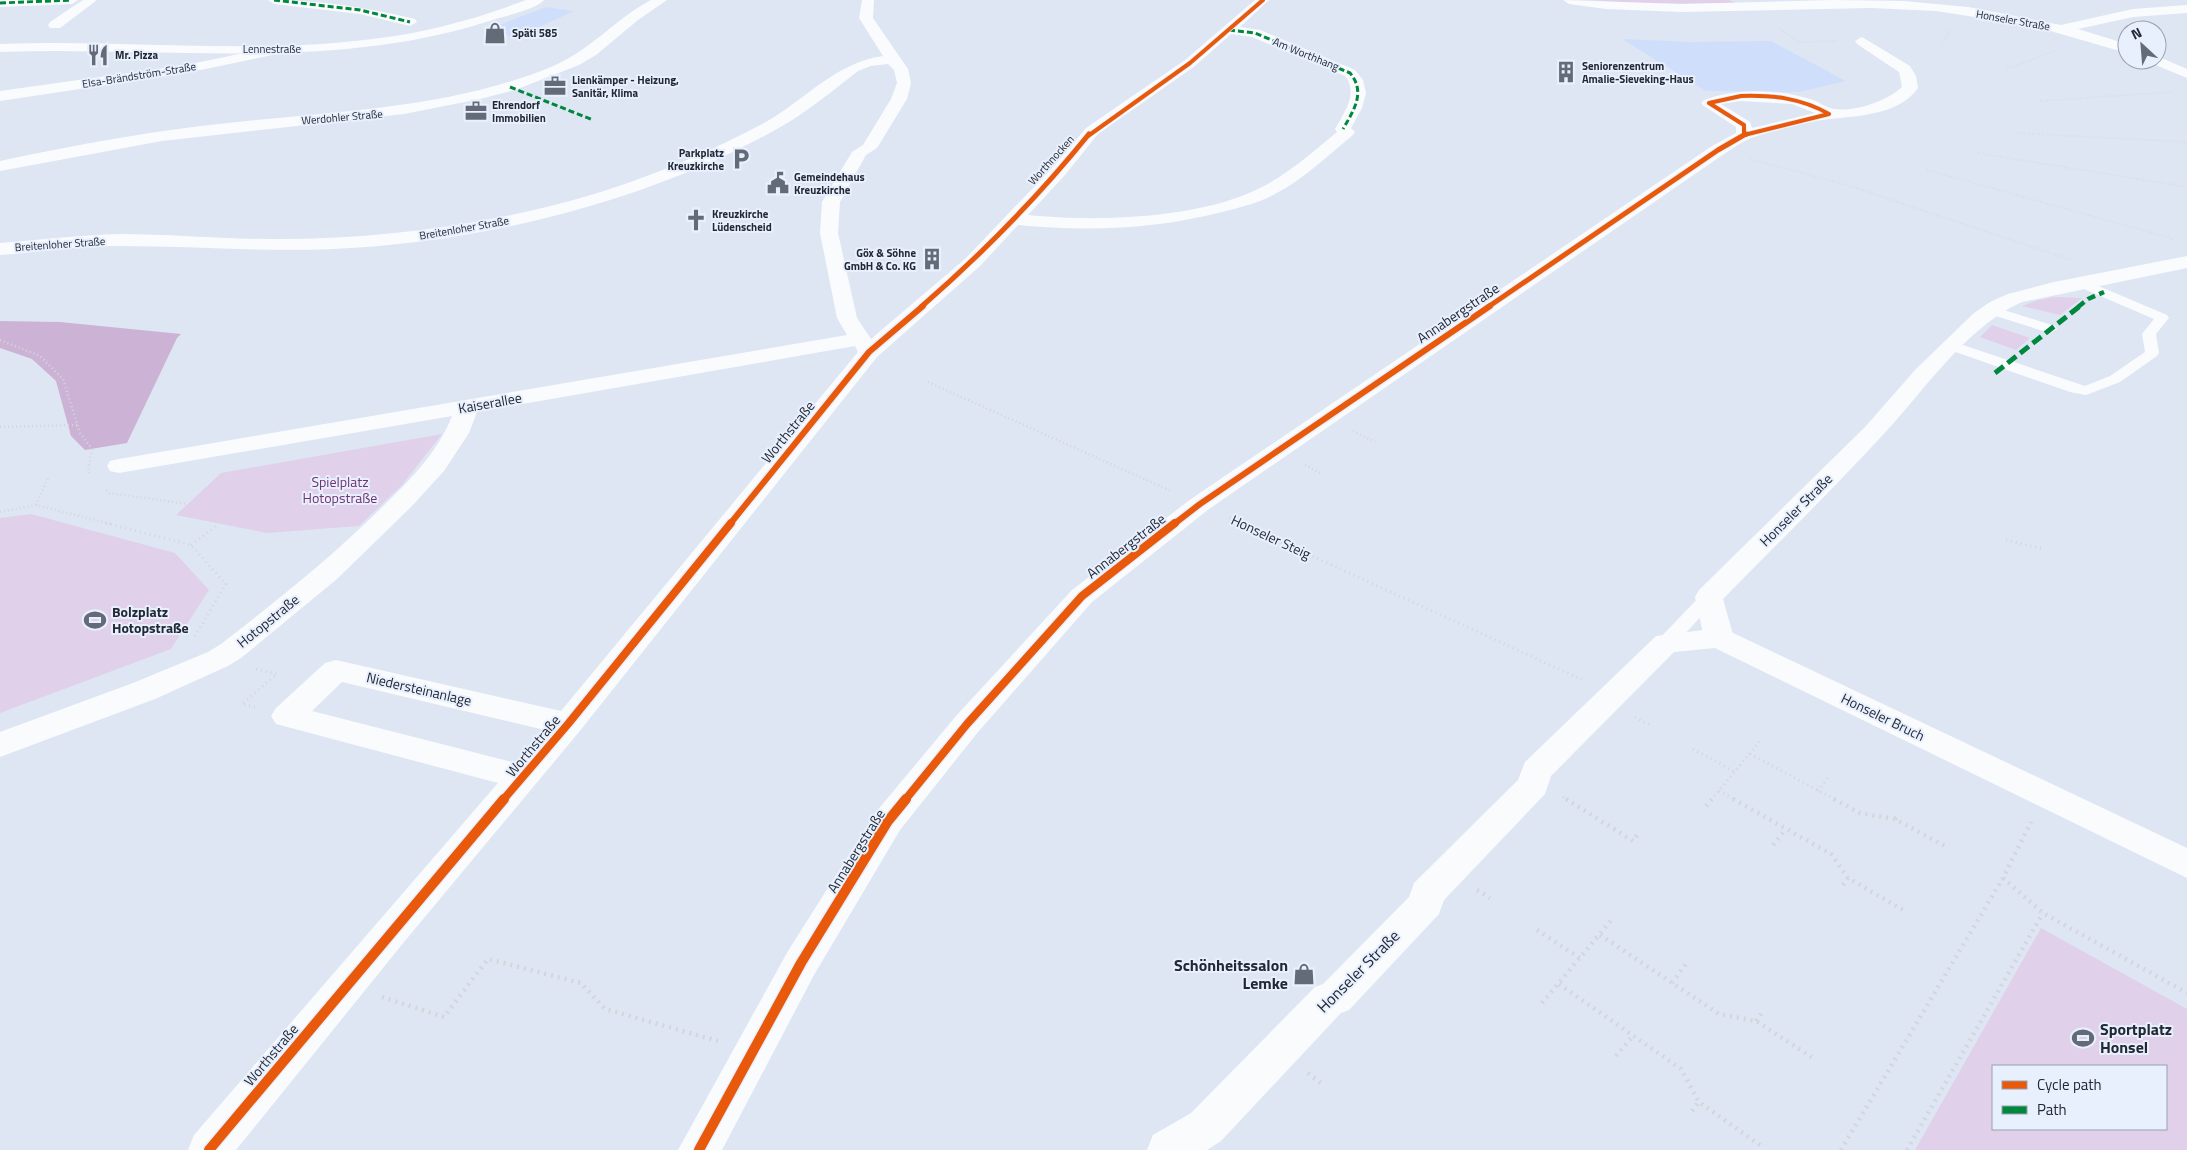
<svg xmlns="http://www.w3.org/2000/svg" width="2187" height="1150" viewBox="0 0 2187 1150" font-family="'Titillium Web',sans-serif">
	<rect width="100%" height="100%" fill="#dee6f4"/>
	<path fill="#cfdefa" d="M 546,7 L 574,11 L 513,39 L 496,26 Z
		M 1622,39 L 1691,42 L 1771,41 L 1846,81 L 1799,92 L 1706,91 Z"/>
	<path fill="#e0d0e9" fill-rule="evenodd" d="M 1591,0 L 1729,0 L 1736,3 L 1650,4 Z
		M 2054,297 L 2082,298 L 2060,315 L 2022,306 L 2035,301 Z
		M 1992,325 L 2030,338 L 2016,350 L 1980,337 Z
		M 442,434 L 402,485 L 359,526 L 267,533 L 176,515 L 221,473 Z
		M 31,514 L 175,553 L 209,590 L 171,649 L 0,713 L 0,518 Z
		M 2041,928 L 2187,1009 L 2187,1150 L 1915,1150 ZM 1993,1066 L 2166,1066 L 2166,1129 L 1993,1129 Z"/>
	<path fill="#ccb3d6" d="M 0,321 L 60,322 L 181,334 L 177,338 L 127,443 L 85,450 L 71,436 L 56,381 L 32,359 L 0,348 Z"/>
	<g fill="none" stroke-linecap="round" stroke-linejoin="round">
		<path stroke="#d3d6da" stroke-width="2" stroke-dasharray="0.5 2" stroke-linecap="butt" d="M 1779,28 L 1799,42 L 1839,41
			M 1941,44 L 1951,30
			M 2007,69 L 2054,51
			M 2040,101 L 2171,92
			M 2017,133 L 2187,142
			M 1978,153 L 2187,187
			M 1750,159 L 1844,184 L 2071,260
			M 1927,170 L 2174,239"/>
		<path stroke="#d3d6da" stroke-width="2.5" stroke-dasharray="1 3" stroke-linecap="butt" d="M 0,340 L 40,356 L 63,379 L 80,433 L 92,449 L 88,471 L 91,475
			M 928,382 L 1171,491
			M 0,427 L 77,425
			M 1353,431 L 1375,442
			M 1305,465 L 1320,473
			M 106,490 L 109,493 L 188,504
			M 36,505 L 48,478
			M 0,512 L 36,505 L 111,524
			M 1229,518 L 1243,524"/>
		<path stroke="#d3d6da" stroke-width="3" stroke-dasharray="1 4" stroke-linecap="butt" d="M 106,523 L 191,545 L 226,584 L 194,638
			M 1240,523 L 1585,681
			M 2006,540 L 2043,549
			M 191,545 L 219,524
			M 256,669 L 277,674 L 242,704 L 258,708
			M 1635,717 L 1650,725
			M 1693,749 L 1735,772
			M 1750,754 L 1836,800
			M 1719,791 L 1736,800
			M 1818,791 L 1829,776
			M 1563,797 L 1568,800
			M 1711,800 L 1761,740"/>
		<path stroke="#d3d6da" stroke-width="4.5" stroke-dasharray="2 5" stroke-linecap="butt" d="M 1566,799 L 1633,841 L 1637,835
			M 1733,799 L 1831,854 L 1848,878 L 1905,911
			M 1834,799 L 1860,813 L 1895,819 L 1945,846
			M 1706,806 L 1712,799
			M 1895,819 L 1899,814
			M 1773,845 L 1786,829
			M 2003,878 L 2043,913 L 2187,993
			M 1843,885 L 1848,878
			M 1477,890 L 1490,898
			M 1537,930 L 1581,959
			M 1600,935 L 1719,1014 L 1756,1021 L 1813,1058
			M 1672,983 L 1686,964
			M 1559,984 L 1681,1069 L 1699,1102 L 1761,1146
			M 382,997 L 444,1017 L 488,959 L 581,983 L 605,1009 L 718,1041
			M 1542,1003 L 1614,917
			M 1756,1021 L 1762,1013
			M 1616,1056 L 1633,1036
			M 1308,1073 L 1323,1085
			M 1692,1111 L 1699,1102
			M 1841,1150 L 2003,878 L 2031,822
			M 1907,1150 L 2043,913"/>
		<path fill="#fafbfd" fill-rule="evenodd" d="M 2082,279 L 2167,315 L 2169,318 L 2156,334 L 2159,353 L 2157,356 L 2120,382 L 2086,395 L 2070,392 L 1947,349 L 1945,346 L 1947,343 L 1957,343 L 2085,386 L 2110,376 L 2145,352 L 2142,334 L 2154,319 L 2077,286 L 2076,283 Z
			M 1991,306 L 2055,326 L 2057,329 L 2050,333 L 1986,313 L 1984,310 L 1986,307 Z
			M 1709,591 L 1715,593 L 1718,597 L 1715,601 L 1673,647 L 1666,649 L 1659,647 L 1657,643 L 1659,639 L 1703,593 Z"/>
		<path fill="#fafbfd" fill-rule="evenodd" d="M 0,0 L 78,0 L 72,4 L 0,7 Z
			M 83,0 L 97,0 L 60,28 L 50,28 L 48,25 L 50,22 Z
			M 268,0 C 318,0 365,7 415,19 L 417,22 L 410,26 L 360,14 L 274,4 Z
			M 862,0 L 874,0 L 873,18 L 908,69 L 911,83 L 907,99 L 877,148 L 866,155 L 840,202 L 838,233 L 857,318 L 871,339 L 966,258 L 1053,167 L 1086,128 L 1185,60 L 1255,0 L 1269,0 L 1240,27 L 1260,30 L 1355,70 L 1363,80 L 1366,93 L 1362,108 L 1351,128 L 1355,132 L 1353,135 C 1327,156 1303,180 1273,195 C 1259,203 1242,207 1226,211 C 1158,229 1089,232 1018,225 L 980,266 L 877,357 L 579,732 L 404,942 L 236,1150 L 188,1150 L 194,1135 L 498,783 L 276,724 L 271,716 L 276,708 L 325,663 L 336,660 L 561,711 L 858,352 L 855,346 L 477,412 L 469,433 L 444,471 L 412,506 L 337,579 L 241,658 L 228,666 L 155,699 L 0,757 L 0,732 L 133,683 L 208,652 L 221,644 C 274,603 327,561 375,514 C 405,485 437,455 452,416 L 119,473 L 110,471 L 107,466 L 110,461 L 119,459 L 847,335 L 837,318 L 820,233 L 822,202 L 852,152 L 863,145 L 891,99 L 897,83 L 894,70 L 888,64 L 871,66 L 858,71 C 836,88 813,107 789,122 C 659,199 484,243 333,249 C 262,252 192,246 121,246 C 81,245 40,252 0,255 L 0,243 C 40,240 80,235 120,234 C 169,234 219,239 268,239 C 373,240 483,226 584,197 C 645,179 707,154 764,123 C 804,101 836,62 883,56 L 859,18 ZM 1231,34 L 1252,37 L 1345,76 C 1359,93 1344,113 1335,129 L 1337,132 C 1313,152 1288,174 1260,188 C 1199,219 1095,222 1028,215 L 1065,175 L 1098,134 L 1195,66 ZM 342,682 L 545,730 L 516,763 L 312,711 Z
			M 1563,0 L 1682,4 L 1833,0 L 1903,1 L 1968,7 L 2061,25 L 2133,9 L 2187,5 L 2187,13 L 2133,17 L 2078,29 L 2127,44 L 2127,53 L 2033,26 L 1936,11 L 1871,8 L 1682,12 L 1606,9 L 1569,4 Z
			M 1862,37 L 1910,66 L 1916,76 L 1918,88 C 1899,115 1858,116 1829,119 C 1811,121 1768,132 1751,138 C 1741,142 1732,149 1724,154 L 1209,509 L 1092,602 L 978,732 L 900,830 L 814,975 L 722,1150 L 678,1150 L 788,951 L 876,812 L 956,716 L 1072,590 L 1191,499 L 1712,146 L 1736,133 L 1736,127 L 1704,106 L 1701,103 L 1704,100 C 1737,88 1776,89 1810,99 C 1818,101 1826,108 1834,109 C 1856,112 1887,101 1902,87 L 1899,72 L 1857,44 L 1855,41 ZM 1741,101 L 1792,104 L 1815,113 L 1752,128 L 1750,122 L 1721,104 Z
			M 277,46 L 282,47 L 284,50 L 282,53 L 186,73 L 0,101 L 0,91 L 186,65 Z
			M 2157,56 L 2187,69 L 2187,78 L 2151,63 L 2149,60 L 2157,60 Z
			M 2187,256 L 2187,268 L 2022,302 C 1964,328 1923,393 1880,438 C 1829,493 1776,545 1723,599 L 1734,638 L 1729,645 L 1719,648 L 1709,645 L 1704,638 L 1695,597 L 1699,590 L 1865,427 L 1916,369 L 1974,313 L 1990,302 L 2008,294 L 2054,282 Z"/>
		<path fill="#fafbfd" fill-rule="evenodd" d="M 651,0 L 667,0 L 638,20 L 596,55 L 579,65 L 515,90 L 480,99 L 404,114 L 162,141 L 0,171 L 0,161 C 75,145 151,131 228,123 C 337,111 448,109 551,67 C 590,51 615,19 651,0 Z
			M 1719,628 L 1729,631 L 2187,848 L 2187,878 L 1715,648 L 1674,652 L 1551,776 L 1545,794 L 1444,900 L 1439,914 L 1349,1010 L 1341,1013 L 1221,1141 L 1207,1150 L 1147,1150 L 1153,1135 L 1191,1113 L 1315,987 L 1323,984 L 1409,897 L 1414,883 L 1518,780 L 1525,762 L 1656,636 Z"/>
		<path fill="#fafbfd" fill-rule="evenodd" d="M 526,0 L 544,0 C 538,8 510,15 499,18 C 337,73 167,46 0,52 L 0,44 C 124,39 249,55 372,39 C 425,33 476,19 526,0 Z"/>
		<path stroke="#00873e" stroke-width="3" stroke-dasharray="6 3" stroke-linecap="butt" d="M 274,0 L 360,10 L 410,22
			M 0,3 L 72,0
			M 1229,30 L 1255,33 L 1350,73 C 1366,92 1354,110 1343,129
			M 510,87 L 593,120"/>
		<path stroke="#00873e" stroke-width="4.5" stroke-dasharray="8 4.5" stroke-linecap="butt" d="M 2078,307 L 2088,299 L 2104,292"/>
		<path stroke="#00873e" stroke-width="5" stroke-dasharray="11 5" stroke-linecap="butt" d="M 1995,373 L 2080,306"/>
		<g stroke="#e9f0fd" stroke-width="5.5">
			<path id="cycleway-far4" d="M 1741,96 C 1773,95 1801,98 1829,114 L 1744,135 L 1744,125 L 1709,103 Z
				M 1088,136 L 1190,63 L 1263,0"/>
		</g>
		<g stroke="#e9f0fd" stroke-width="7">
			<path id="cycleway-far3" d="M 1744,135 L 1747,134
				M 921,307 C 982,254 1038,197 1089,134
				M 1488,307 L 1718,150 L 1744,135"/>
		</g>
		<g stroke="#e9f0fd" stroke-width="9">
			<path id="cycleway-far2" d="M 730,524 L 869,352 L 923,306
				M 1174,524 L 1200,504 L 1490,306"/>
		</g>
		<g stroke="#e9f0fd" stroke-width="11">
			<path id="cycleway-far1" d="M 503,800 L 568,724 L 731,523
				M 905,800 L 967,724 L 1082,596 L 1175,523"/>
		</g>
		<g stroke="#e9f0fd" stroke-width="13">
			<path id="cycleway" d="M 209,1150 L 504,799
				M 699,1150 L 801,963 L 888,821 L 906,799"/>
		</g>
		<use href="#cycleway-far4" stroke="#e8590c" stroke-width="4"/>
		<use href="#cycleway-far3" stroke="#e8590c" stroke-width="5"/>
		<use href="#cycleway-far2" stroke="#e8590c" stroke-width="6"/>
		<use href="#cycleway-far1" stroke="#e8590c" stroke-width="8"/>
		<use href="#cycleway" stroke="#e8590c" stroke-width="10"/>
	</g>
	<defs>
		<g id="shop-bare" transform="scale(1.725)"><path d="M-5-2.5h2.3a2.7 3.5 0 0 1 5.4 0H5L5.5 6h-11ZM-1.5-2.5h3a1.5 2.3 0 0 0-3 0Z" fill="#646b78" stroke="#e9f0fd" stroke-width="2.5" paint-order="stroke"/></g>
		<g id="restaurant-bare" transform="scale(1.725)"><path d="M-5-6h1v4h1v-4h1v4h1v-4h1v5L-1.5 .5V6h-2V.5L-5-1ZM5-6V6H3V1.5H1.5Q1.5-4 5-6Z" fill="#646b78" stroke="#e9f0fd" stroke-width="2.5" paint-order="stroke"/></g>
		<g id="building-bare" transform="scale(1.725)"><path d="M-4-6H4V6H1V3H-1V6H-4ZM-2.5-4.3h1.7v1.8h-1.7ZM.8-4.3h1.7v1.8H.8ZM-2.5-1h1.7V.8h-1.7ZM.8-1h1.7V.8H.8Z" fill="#646b78" stroke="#e9f0fd" stroke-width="2.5" paint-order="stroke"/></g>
		<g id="office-bare" transform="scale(1.725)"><path d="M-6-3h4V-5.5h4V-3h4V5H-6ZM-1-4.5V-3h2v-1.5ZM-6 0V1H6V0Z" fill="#646b78" stroke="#e9f0fd" stroke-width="2.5" paint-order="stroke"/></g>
		<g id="parking-bare" transform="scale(1.725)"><path d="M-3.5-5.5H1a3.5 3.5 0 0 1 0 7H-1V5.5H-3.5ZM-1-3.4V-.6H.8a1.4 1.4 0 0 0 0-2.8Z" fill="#646b78" stroke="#e9f0fd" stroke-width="2.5" paint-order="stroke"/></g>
		<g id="civic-bare" transform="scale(1.725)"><path d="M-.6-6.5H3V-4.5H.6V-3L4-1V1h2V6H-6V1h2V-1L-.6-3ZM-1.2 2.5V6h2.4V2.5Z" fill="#646b78" stroke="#e9f0fd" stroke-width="2.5" paint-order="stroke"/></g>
		<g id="church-bare" transform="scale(1.725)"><path d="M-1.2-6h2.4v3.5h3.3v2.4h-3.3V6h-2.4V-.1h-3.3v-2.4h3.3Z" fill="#646b78" stroke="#e9f0fd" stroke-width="2.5" paint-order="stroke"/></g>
		<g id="stadium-bare" transform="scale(1.725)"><path d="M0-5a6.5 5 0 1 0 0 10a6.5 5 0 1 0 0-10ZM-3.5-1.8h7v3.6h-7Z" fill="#646b78" stroke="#e9f0fd" stroke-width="2.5" paint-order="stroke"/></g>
	</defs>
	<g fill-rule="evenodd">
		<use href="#shop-bare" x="495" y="33"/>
		<use href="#restaurant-bare" x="98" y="55"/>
		<use href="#building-bare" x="1566" y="72"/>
		<use href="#office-bare" x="555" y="86"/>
		<use href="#office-bare" x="476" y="111"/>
		<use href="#parking-bare" x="741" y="159"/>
		<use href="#civic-bare" x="778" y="183"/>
		<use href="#church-bare" x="696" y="220"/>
		<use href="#building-bare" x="932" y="259"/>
		<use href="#stadium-bare" x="95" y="620"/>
		<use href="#shop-bare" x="1304" y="974"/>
		<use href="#stadium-bare" x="2083" y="1038"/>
	</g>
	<g text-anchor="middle" stroke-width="4" stroke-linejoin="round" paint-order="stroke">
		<g font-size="11" fill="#222935" stroke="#e9f0fd">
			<text transform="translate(2013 20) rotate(10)" y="4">Honseler Straße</text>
			<text x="272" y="53">Lennestraße</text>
			<text transform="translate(1306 54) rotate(22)" y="4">Am Worthhang</text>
			<text transform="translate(139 75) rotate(-9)" y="4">Elsa-Brändström-Straße</text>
			<text transform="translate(342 117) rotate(-5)" y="4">Werdohler Straße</text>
			<text transform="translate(1051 160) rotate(-48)" y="4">Worthnocken</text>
			<text transform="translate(464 228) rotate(-10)" y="4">Breitenloher Straße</text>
			<text transform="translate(60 244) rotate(-4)" y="4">Breitenloher Straße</text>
		</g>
		<g font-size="11" font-weight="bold" fill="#222935" stroke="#e9f0fd" text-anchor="start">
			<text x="512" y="37">Späti 585</text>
			<text x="115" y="59">Mr. Pizza</text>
			<text x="1582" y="70">Seniorenzentrum<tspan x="1582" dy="13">Amalie-Sieveking-Haus</tspan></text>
			<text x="572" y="84">Lienkämper - Heizung,<tspan x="572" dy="13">Sanitär, Klima</tspan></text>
			<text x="492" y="109">Ehrendorf<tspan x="492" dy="13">Immobilien</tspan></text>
			<text x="724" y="157" text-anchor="end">Parkplatz<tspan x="724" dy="13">Kreuzkirche</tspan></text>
			<text x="794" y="181">Gemeindehaus<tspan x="794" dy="13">Kreuzkirche</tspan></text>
			<text x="712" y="218">Kreuzkirche<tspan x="712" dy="13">Lüdenscheid</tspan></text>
			<text x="916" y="257" text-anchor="end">Göx &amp; Söhne<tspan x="916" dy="13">GmbH &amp; Co. KG</tspan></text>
		</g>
		<g font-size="14" fill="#222935" stroke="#e9f0fd">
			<text transform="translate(1458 313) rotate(-34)" y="5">Annabergstraße</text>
			<text transform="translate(490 403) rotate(-10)" y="5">Kaiserallee</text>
			<text transform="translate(788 432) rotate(-51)" y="5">Worthstraße</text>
			<text transform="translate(1796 510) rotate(-45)" y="5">Honseler Straße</text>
			<text transform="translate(1271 537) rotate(25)" y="5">Honseler Steig</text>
			<text transform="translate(1126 546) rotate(-38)" y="5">Annabergstraße</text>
			<text transform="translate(268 621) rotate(-39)" y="5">Hotopstraße</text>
			<text transform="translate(419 689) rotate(13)" y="5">Niedersteinanlage</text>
			<text transform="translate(1883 717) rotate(26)" y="5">Honseler Bruch</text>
			<text transform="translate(533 746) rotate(-50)" y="5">Worthstraße</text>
			<text transform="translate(856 851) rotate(-58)" y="5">Annabergstraße</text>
			<text transform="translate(271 1055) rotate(-50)" y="5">Worthstraße</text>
		</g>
		<g font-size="14" fill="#723373" stroke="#e9f0fd">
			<text x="340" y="487">Spielplatz<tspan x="340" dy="16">Hotopstraße</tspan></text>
		</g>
		<g font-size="14" font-weight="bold" fill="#222935" stroke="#e9f0fd" text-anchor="start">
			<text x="112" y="617">Bolzplatz<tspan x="112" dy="16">Hotopstraße</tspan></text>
		</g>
		<g font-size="16" font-weight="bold" fill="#222935" stroke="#e9f0fd" text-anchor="end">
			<text x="1288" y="971">Schönheitssalon<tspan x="1288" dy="18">Lemke</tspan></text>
			<text x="2100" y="1035" text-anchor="start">Sportplatz<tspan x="2100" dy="18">Honsel</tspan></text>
		</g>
		<g font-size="16" fill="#222935" stroke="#e9f0fd">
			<text transform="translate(1358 971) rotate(-45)" y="6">Honseler Straße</text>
		</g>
	</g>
	<rect x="1992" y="1065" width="175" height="65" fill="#e9f0fd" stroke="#99a0ad"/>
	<rect x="2002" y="1081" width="25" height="8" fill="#e8590c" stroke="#99a0ad"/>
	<text x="2037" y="1090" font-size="15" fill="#222935">Cycle path</text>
	<rect x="2002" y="1106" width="25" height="8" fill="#00873e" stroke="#99a0ad"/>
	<text x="2037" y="1115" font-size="15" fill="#222935">Path</text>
	<g transform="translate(2142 45) rotate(334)"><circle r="24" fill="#e9f0fd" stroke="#99a0ad"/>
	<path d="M0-4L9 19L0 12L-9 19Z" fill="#646b78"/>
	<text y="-8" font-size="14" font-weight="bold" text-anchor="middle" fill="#222935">N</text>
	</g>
</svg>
